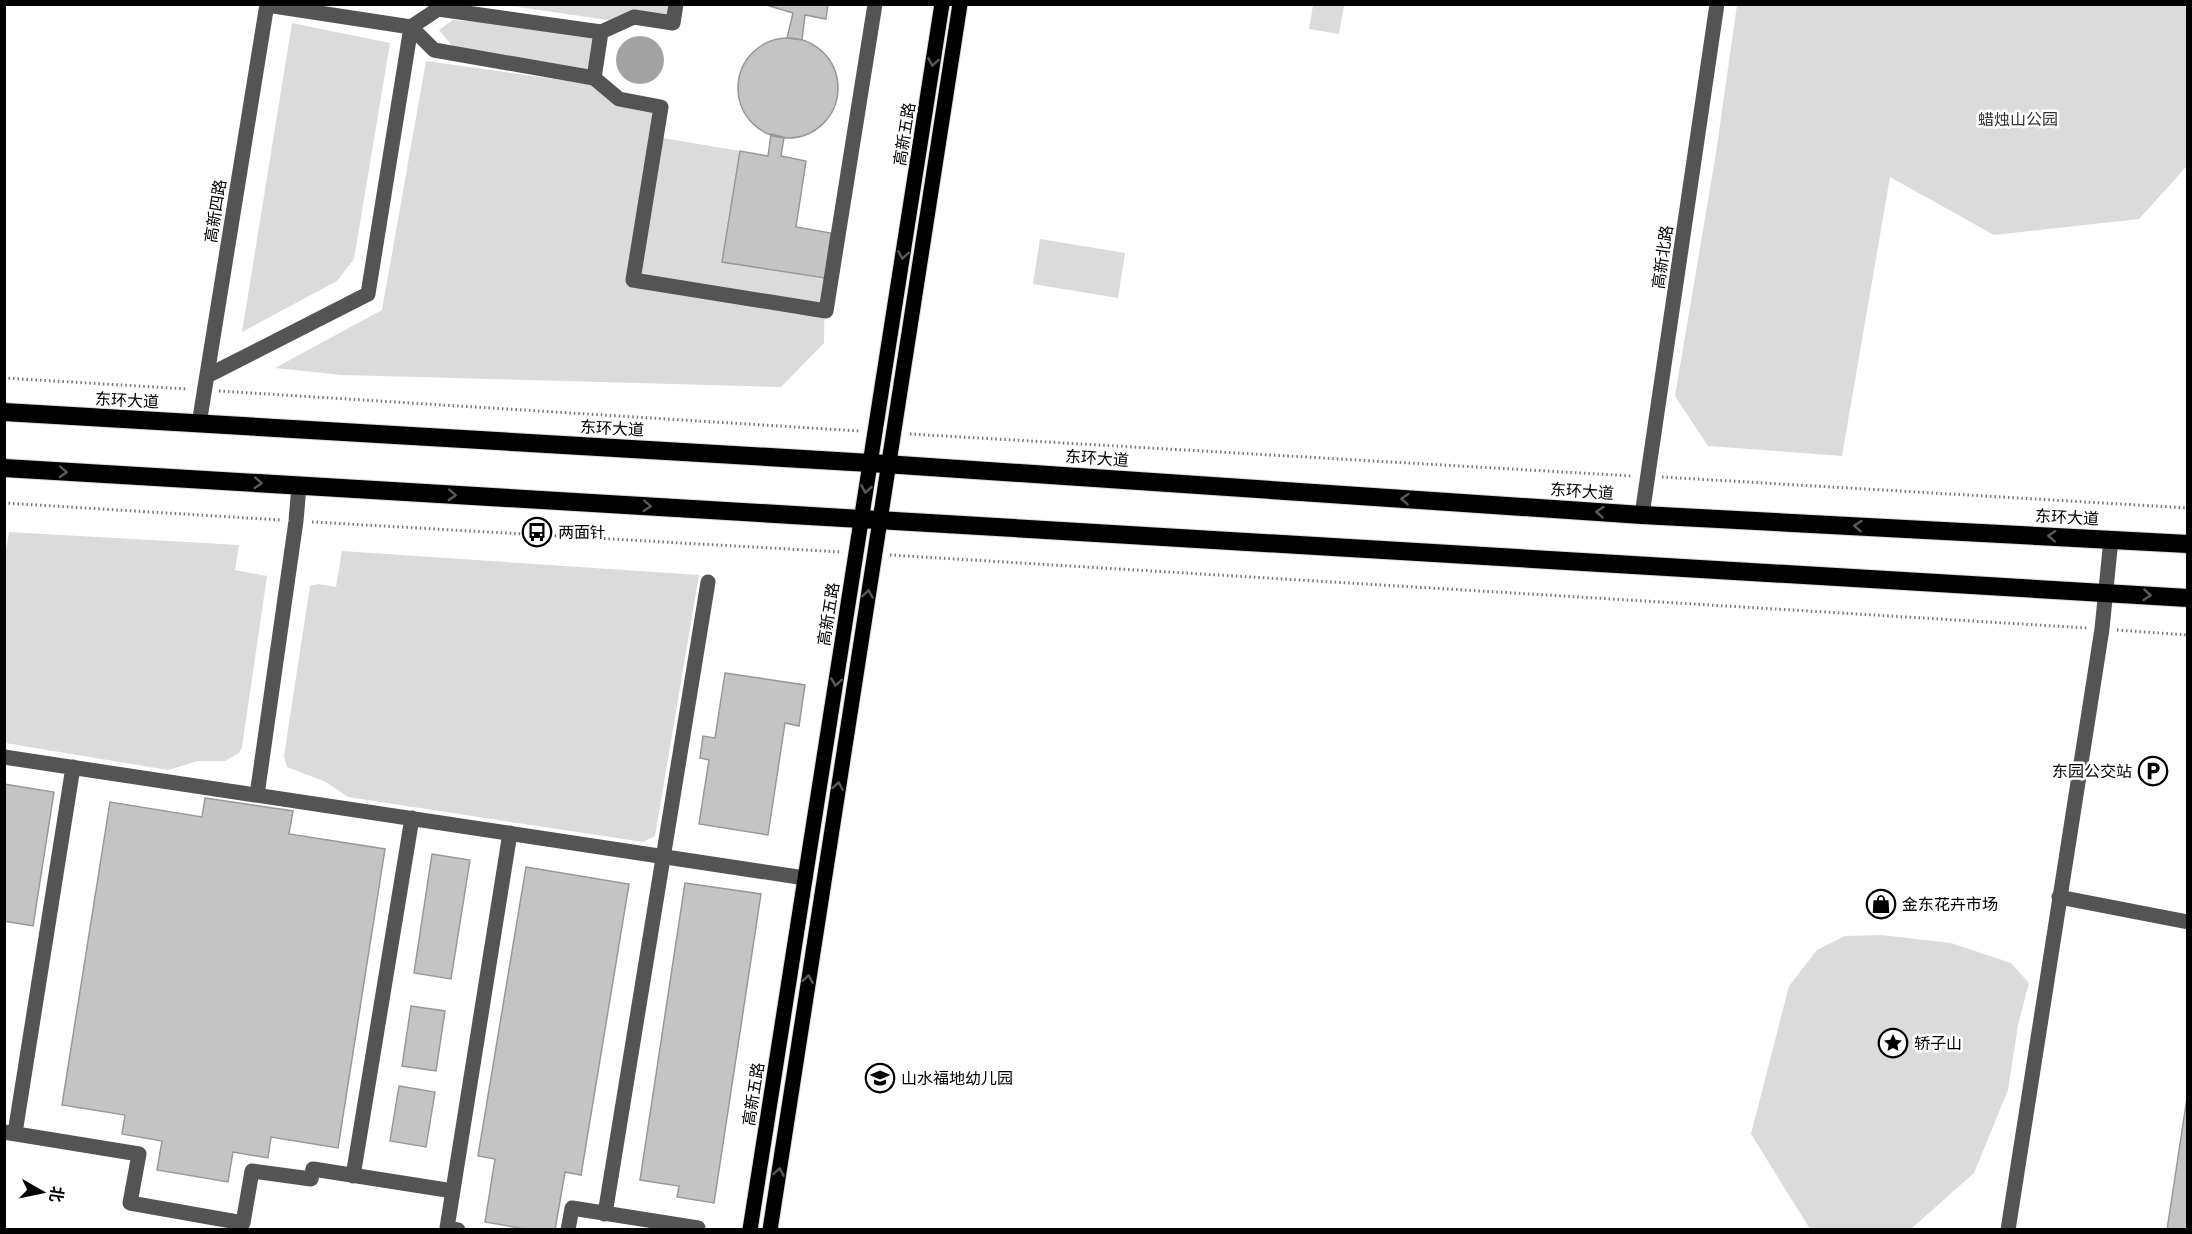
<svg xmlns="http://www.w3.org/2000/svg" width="2192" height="1234" viewBox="0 0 2192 1234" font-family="Arial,'Noto Sans SC',sans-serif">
	<rect width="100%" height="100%" fill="#fff"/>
	<path fill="#dbdbdb" d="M 505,5 L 676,5 L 673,23 L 634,17 L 608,20 Z
		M 1313,5 L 1344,5 L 1339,34 L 1309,29 Z
		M 1737,5 L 2187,5 L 2187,166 L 2139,219 L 1994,235 L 1890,177 L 1842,456 L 1708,446 L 1675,396 L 1716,153 Z
		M 453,20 L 601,32 L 594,78 L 452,46 L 439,30 Z
		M 292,23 L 390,43 L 354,259 L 337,281 L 242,332 Z
		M 426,61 L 596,85 L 661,107 L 657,137 L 740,151 L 722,262 L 825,278 L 824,343 L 781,387 L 342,375 L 275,368 L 382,310 Z
		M 1040,239 L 1125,253 L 1118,298 L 1033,284 Z
		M 9,532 L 239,545 L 235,570 L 267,576 L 242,747 L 239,753 L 225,761 L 198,761 L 168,770 L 5,743 L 4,563 Z
		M 342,551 L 699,575 L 655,836 L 643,842 L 348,797 L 326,782 L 287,767 L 284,756 L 310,586 L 318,584 L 336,587 Z
		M 1881,935 L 1951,943 L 2011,963 L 2029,983 L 2018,1025 L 2008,1090 L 1974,1173 L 1911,1229 L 1810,1229 L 1751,1134 L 1789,986 L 1817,950 L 1845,936 Z"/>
	<path fill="#a2a2a2" d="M616 60a24 24 0 1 1 48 0a24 24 0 1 1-48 0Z"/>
	<path fill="#c4c4c4" stroke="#989898" stroke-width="1.5" d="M 763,4 L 828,4 L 826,19 L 805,15 L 802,40 L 787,38 L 793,13 Z
		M738 88a50 50 0 1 1 100 0a50 50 0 1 1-100 0Z
		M 771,134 L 784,137 L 781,156 L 806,161 L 796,227 L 831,233 L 825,278 L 722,262 L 740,151 L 768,156 Z
		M 725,673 L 805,685 L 799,726 L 785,723 L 768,835 L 699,824 L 709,760 L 700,758 L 703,736 L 715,738 Z
		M 4,784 L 54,792 L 33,926 L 4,921 Z
		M 205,798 L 293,811 L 289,834 L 385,849 L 338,1148 L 271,1137 L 268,1158 L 233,1152 L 228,1182 L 157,1170 L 162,1141 L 122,1134 L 125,1115 L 62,1105 L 110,802 L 202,817 Z
		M 432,854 L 470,860 L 451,979 L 414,973 Z
		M 526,867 L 629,884 L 581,1175 L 565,1172 L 555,1230 L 531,1230 L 485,1222 L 495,1159 L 478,1156 Z
		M 685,883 L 761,894 L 714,1203 L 677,1197 L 679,1186 L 640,1180 Z
		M 411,1006 L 445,1011 L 436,1071 L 402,1066 Z
		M 399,1086 L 435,1092 L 426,1147 L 390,1141 Z
		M 2188,1091 L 2188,1230 L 2167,1230 Z"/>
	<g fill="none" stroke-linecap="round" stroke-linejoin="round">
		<g stroke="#dbdbdb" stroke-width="17">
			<path id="major" d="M 750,1230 L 942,4
				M 770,1230 L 960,4"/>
		</g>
		<g stroke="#dbdbdb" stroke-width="20">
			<path id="highway" d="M 4,412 L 870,463 L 1642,515 L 2188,544
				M 4,468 L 2188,598"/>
		</g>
		<path stroke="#767676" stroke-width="3" stroke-dasharray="1.5 3" stroke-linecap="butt" d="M 4,378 L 188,389
			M 219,391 L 859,431
			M 910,434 L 1632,476
			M 1662,477 L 2188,508
			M 4,503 L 281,520
			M 312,522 L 841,552
			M 890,555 L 2087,628
			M 2117,630 L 2188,635"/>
		<path stroke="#545454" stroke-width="15" d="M 601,32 L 634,17 L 673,23 L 676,4
			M 594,78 L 619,99 L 661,107 L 633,280 L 826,311 L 875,4
			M 207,376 L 368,294 L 411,27 L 438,9 L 601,32 L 594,78 L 434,50 L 411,27 L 267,5
			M 199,424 L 267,4
			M 1642,515 L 1717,4
			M 4,757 L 805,878
			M 257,795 L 296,521 L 299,486
			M 2059,897 L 2188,922
			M 4,1132 L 139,1154 L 130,1203 L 243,1223 L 252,1171 L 311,1179 L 313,1169 L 453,1191
			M 15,1133 L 73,767
			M 353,1176 L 412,818
			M 605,1214 L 708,582
			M 458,1230 L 447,1228 L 510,833
			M 568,1230 L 572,1208 L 698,1228
			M 2008,1230 L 2102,629 L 2111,539"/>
		<use href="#major" stroke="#000" stroke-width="15"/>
		<use href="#highway" stroke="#000" stroke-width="18"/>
	</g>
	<defs><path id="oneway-chevron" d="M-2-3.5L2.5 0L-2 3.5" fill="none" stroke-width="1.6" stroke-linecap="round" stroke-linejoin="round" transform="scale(1.5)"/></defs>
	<g stroke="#595959">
		<use href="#oneway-chevron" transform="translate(933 62) rotate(99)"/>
		<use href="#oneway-chevron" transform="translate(903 255) rotate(99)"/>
		<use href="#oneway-chevron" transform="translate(63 472) rotate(3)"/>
		<use href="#oneway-chevron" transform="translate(258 483) rotate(3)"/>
		<use href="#oneway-chevron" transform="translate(866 489) rotate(99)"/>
		<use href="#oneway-chevron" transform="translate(452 495) rotate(3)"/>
		<use href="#oneway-chevron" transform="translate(1405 499) rotate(-176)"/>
		<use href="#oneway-chevron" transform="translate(647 506) rotate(3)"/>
		<use href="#oneway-chevron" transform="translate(1600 512) rotate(-176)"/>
		<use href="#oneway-chevron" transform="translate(1858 526) rotate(-177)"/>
		<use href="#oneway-chevron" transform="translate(2052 536) rotate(-177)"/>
		<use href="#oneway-chevron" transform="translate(868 594) rotate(-81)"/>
		<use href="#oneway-chevron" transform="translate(2147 595) rotate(4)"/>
		<use href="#oneway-chevron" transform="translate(836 682) rotate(99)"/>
		<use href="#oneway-chevron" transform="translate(838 786) rotate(-81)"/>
		<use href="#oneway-chevron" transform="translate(808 979) rotate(-81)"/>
		<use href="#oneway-chevron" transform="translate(779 1172) rotate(-81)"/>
	</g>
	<defs>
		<g id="bus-ring" transform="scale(1.5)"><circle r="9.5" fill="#fff" stroke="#000" stroke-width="1.5"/><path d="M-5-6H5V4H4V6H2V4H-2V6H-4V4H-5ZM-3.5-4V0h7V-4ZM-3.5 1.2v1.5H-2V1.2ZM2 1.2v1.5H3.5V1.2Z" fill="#000"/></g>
		<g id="parking-ring" transform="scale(1.5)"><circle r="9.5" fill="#fff" stroke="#000" stroke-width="1.5"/><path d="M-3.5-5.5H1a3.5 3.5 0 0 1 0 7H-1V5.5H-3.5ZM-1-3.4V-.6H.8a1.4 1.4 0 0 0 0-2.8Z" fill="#000"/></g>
		<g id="shop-ring" transform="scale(1.5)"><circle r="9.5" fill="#fff" stroke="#000" stroke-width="1.5"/><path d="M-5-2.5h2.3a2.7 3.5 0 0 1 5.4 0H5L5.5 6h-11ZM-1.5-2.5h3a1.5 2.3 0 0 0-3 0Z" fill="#000"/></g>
		<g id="sight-ring" transform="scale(1.5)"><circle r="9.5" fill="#fff" stroke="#000" stroke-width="1.5"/><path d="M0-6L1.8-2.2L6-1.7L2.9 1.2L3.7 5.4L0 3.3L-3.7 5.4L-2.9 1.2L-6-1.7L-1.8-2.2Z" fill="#000"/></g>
		<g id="school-ring" transform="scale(1.5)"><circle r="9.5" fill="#fff" stroke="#000" stroke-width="1.5"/><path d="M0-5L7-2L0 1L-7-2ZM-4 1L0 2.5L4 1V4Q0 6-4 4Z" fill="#000"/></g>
	</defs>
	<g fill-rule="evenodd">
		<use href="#bus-ring" x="537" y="532"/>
		<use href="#parking-ring" x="2153" y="771"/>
		<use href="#shop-ring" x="1881" y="904"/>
		<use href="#sight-ring" x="1893" y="1043"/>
		<use href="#school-ring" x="880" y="1078"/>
	</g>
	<g text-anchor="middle" stroke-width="5" stroke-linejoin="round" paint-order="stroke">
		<g font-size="16" fill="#323232" stroke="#fff">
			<text x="2018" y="125">蜡烛山公园</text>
		</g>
		<g font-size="16" fill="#000" stroke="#fff">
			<text transform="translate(904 134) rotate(-81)" y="6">高新五路</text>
			<text transform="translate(215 211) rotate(-81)" y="6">高新四路</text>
			<text transform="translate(1662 257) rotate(-82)" y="6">高新北路</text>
			<text transform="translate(127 400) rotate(3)" y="6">东环大道</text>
			<text transform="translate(612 428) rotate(3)" y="6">东环大道</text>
			<text transform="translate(1097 458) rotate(4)" y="6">东环大道</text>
			<text transform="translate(1582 491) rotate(4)" y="6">东环大道</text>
			<text transform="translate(2067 517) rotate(3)" y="6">东环大道</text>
			<text transform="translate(828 614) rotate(-81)" y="6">高新五路</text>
			<text transform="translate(753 1094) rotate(-81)" y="6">高新五路</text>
		</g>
		<g font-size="16" fill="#000" stroke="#fff" text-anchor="start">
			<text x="558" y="538">两面针</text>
			<text x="2132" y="777" text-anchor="end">东园公交站</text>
			<text x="1902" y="910">金东花卉市场</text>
			<text x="1914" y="1049">轿子山</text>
			<text x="901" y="1084">山水福地幼儿园</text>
		</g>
	</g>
	<rect width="2192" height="1234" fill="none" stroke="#000000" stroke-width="12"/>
	<g transform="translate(42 1192) rotate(99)" stroke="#ffffff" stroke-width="4.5" paint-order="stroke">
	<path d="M0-4.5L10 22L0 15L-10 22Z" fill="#000000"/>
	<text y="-9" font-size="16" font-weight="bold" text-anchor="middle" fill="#000000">北</text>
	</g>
</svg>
